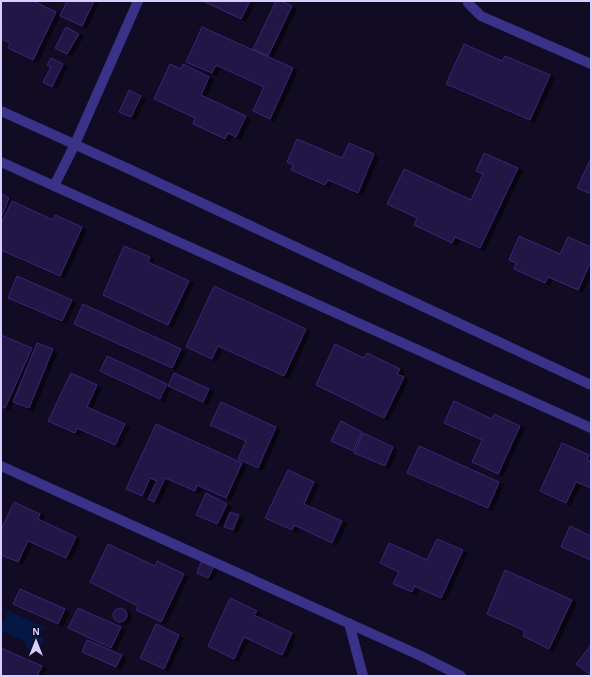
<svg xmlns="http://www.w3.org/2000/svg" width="592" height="677" viewBox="0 0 592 677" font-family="'Alegreya Sans',sans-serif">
	<defs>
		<filter id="shadow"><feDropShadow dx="4.5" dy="2.5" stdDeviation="0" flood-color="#0009"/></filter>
	</defs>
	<rect width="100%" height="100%" fill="#110c24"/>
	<path fill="#041845" d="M 8,611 L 44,627 L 40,636 L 44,639 L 38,653 L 26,648 L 25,641 L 1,631 L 1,627 Z"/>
	<path fill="#231647" stroke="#3a2576" filter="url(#shadow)" d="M 1,1 L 33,1 L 56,12 L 33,60 L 8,48 L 10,43 L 1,39 Z
		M 67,1 L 94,1 L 82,26 L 60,16 Z
		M 203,1 L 250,1 L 241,19 Z
		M 276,1 L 281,1 L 292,6 L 268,56 L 253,49 Z
		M 66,27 L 79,34 L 67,54 L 55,48 Z
		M 202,27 L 293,68 L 270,119 L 253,111 L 264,87 L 216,65 L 212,73 L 186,62 Z
		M 464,44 L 502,61 L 505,56 L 550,75 L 530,120 L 446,84 Z
		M 51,58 L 63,64 L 52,87 L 43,82 L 51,67 L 47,65 Z
		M 170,64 L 181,69 L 183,64 L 209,77 L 201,95 L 246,116 L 236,137 L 228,133 L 225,139 L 193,124 L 195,118 L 154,99 Z
		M 129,90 L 141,96 L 131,117 L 119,112 Z
		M 297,139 L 342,158 L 349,143 L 374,154 L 358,193 L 328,180 L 325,185 L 291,170 L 293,165 L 287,162 Z
		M 484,153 L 518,168 L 480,248 L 455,237 L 452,243 L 414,225 L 417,218 L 387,204 L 404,169 L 471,200 L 483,174 L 476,171 Z
		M 591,158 L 591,194 L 577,188 Z
		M 1,194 L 9,198 L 1,218 Z
		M 12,201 L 53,220 L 55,215 L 82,227 L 60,276 L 1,250 L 1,224 Z
		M 519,236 L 560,254 L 568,237 L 591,247 L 591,261 L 578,290 L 548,277 L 545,283 L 514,269 L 516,263 L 509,260 Z
		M 124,246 L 150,257 L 148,262 L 189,281 L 168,325 L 103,295 Z
		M 17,276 L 72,300 L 62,321 L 8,298 Z
		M 214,286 L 306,329 L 284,376 L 218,346 L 212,359 L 186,347 Z
		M 83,304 L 181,349 L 172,368 L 74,324 Z
		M 1,335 L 32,348 L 5,408 L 1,406 Z
		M 37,343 L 53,349 L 29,408 L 13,402 Z
		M 335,344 L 364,358 L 367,353 L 400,369 L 397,374 L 404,377 L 384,418 L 316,385 Z
		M 107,356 L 167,384 L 160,399 L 100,371 Z
		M 71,373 L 97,385 L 87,407 L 125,424 L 115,445 L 77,428 L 75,433 L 48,421 Z
		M 174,373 L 209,389 L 203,402 L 168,386 Z
		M 454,401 L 492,419 L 494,414 L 520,426 L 498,474 L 472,462 L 482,440 L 444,423 Z
		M 221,402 L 276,427 L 258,468 L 238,459 L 246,441 L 210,425 Z
		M 341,421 L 362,432 L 353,451 L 331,441 Z
		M 156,424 L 242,463 L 226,498 L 197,485 L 195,491 L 165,478 L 154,502 L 148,499 L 157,481 L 150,478 L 142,496 L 126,489 Z
		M 363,433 L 393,447 L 385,466 L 354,453 Z
		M 562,443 L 589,455 L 587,460 L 591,462 L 591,488 L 576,482 L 566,503 L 540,491 Z
		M 419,446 L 499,482 L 488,508 L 407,473 Z
		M 288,470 L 314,482 L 304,504 L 342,521 L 332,543 L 294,525 L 292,530 L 265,518 Z
		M 206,493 L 227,504 L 217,524 L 196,515 Z
		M 14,502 L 40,514 L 38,519 L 76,537 L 66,558 L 28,541 L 18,562 L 1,555 L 1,530 Z
		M 230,512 L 239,515 L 233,530 L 224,527 Z
		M 570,526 L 591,536 L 591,560 L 561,547 Z
		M 437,539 L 463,550 L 441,598 L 414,586 L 412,592 L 393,584 L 399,572 L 380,563 L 389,543 L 427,560 Z
		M 108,544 L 155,566 L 157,561 L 184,574 L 161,622 L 136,610 L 138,606 L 90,582 Z
		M 202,560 L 214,566 L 208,578 L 197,573 Z
		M 505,570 L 572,600 L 549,649 L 523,636 L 525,631 L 487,614 Z
		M 20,589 L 65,609 L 58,624 L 13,604 Z
		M 230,598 L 257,611 L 254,615 L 292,633 L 282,655 L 244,637 L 234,659 L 208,646 Z
		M 78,608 L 121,627 L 111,648 L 68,628 Z
		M113 615a7 7 0 1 1 14 0a7 7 0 1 1-14 0Z
		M 156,624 L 179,635 L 164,669 L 140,658 Z
		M 87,640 L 122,655 L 116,667 L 82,652 Z
		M 591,645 L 591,675 L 576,664 Z
		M 1,648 L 42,666 L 37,676 L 1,676 Z"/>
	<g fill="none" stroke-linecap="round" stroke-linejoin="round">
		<path stroke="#3a3288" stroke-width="10" d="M 468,1 L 468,3 L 481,16 L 591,64
			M 1,111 L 129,169 L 591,385
			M 1,162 L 591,428
			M 54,186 L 75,144 L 138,1
			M 1,466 L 421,656 L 461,676
			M 349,623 L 363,676"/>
	</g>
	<rect width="592" height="677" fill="none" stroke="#d7cfff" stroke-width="4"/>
	<g transform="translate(36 641)" stroke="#110c24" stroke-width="3" paint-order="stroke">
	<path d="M0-3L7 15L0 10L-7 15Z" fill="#d7cfff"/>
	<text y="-6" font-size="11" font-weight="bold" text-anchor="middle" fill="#d7cfff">N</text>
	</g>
</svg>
